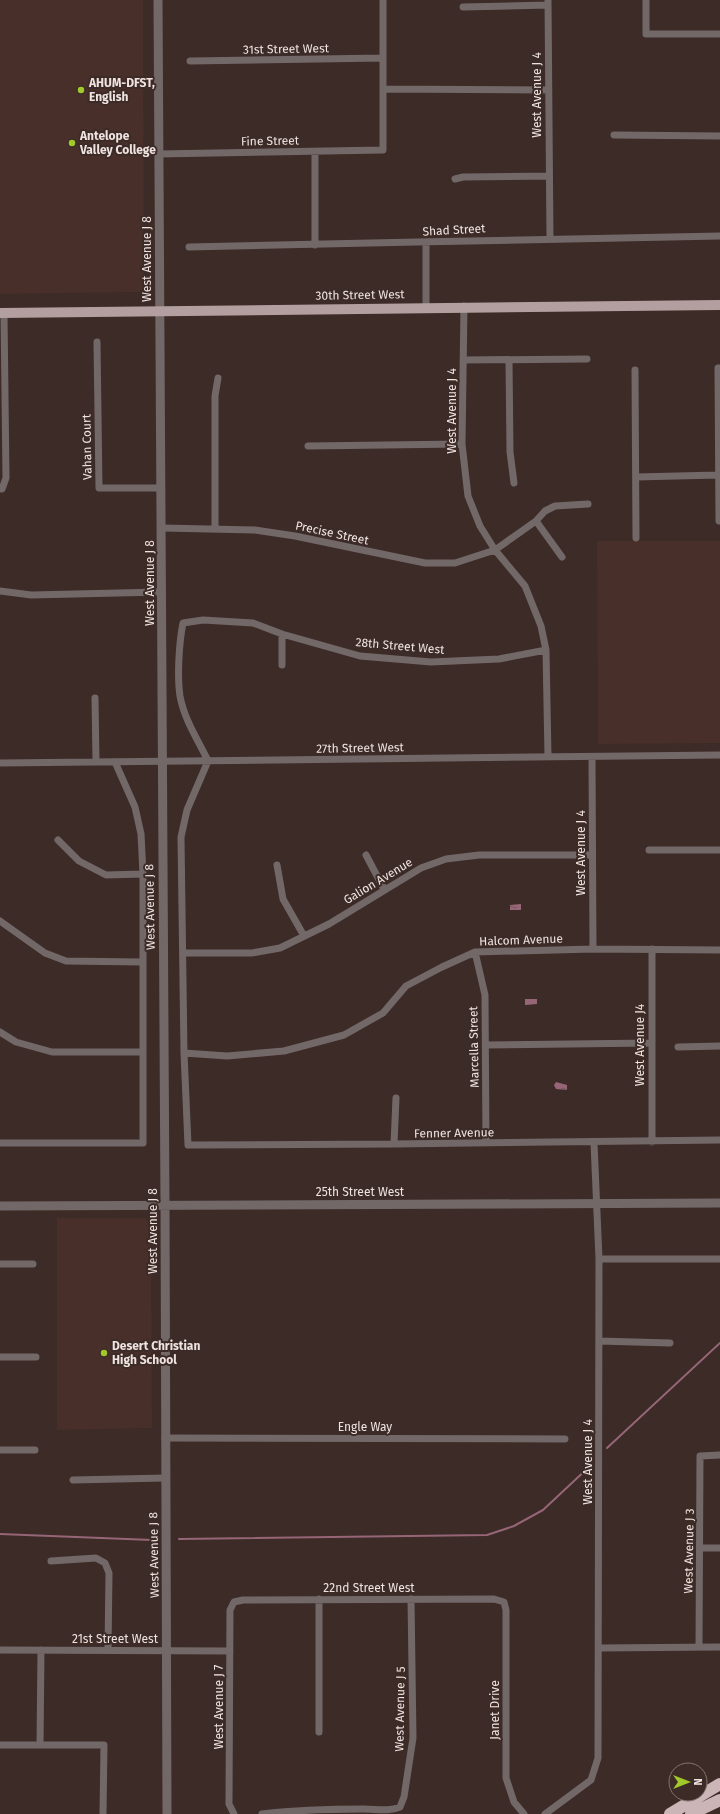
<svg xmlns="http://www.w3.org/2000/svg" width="720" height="1814" viewBox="0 0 720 1814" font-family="'Fira Sans',sans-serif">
	<defs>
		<pattern id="water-ripples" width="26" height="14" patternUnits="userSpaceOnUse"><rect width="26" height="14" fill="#966677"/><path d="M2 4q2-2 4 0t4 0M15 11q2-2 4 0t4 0" fill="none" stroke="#735760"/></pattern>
	</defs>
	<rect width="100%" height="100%" fill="#3c2b27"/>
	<path fill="#482f2a" d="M 0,0 L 143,0 L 144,287 L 140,292 L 0,294 Z
		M 597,541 L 720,541 L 720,743 L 598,744 Z
		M 57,1218 L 145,1218 L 151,1224 L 152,1428 L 57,1430 Z"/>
	<path fill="url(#water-ripples)" d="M 521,904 L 521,910 L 510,910 L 510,905 Z
		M 525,999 L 537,999 L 537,1004 L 525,1005 Z
		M 556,1082 L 567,1085 L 567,1090 L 556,1089 L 554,1085 Z"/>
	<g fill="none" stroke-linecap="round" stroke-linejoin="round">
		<path stroke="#966677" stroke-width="2" d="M 607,1448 L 720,1343
			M 0,1534 L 152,1540
			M 179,1539 L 487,1535 L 514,1526 L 543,1510 L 590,1466"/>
		<path stroke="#726868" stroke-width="7" d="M 548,0 L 550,238
			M 646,0 L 646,34 L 720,34
			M 463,7 L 548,5
			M 190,61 L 383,58
			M 383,89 L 548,90
			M 614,135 L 720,136
			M 315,152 L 315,245
			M 158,154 L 383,150 L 383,0
			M 455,179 L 463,177 L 549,176
			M 426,243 L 426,307
			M 189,247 C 366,244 543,238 720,236
			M 464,306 L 462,444 L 468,496 L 480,526 L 495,550 L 525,586 L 541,626 L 546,650 L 548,757
			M 97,342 L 99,488 L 161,488
			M 463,360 L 587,359
			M 509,360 L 510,452 L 514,483
			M 635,370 L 636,538
			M 308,446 L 462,444
			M 636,477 L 718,475
			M 0,489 L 2,489 L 6,478 L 4,313
			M 536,521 L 562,557
			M 719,521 L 718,368 L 720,368
			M 162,528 L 255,530 L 295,536 L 425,563 L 455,563 L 495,550 L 536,521 L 545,511 L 555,506 L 588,504
			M 215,529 L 215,396 L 218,378
			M 0,591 L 31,595 L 162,592
			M 546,650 L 499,659 L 431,662 L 360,656 L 282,634 L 253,623 L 203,620 L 183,623 C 179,643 177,676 180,696 C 184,719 198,740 208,761 L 187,810 L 181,837 L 184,1053 L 188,1145 L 394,1144 L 720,1140
			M 282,665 L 282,634
			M 95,698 L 96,762
			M 592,757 L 593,949
			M 0,763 L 720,755
			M 58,840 L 79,861 L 106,875 L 143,874
			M 649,850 L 720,850
			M 366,855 L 384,889
			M 277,865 L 283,899 L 304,936
			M 0,921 L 45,953 L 66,961 L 142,962
			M 475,952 L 485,995 L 486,1143
			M 183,953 L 252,953 L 280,948 L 329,924 L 421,868 L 446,859 L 479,855 L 592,855
			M 0,1032 L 16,1042 L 52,1052 L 143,1052
			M 486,1045 L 651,1043
			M 678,1047 L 720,1046
			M 184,1053 L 227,1056 L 284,1051 L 344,1035 L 383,1013 L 406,986 L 442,967 L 475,952 L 593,949 L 720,950
			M 652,1142 L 652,949
			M 0,1143 L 143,1143 L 143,874 L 141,834 L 135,807 L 115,762
			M 394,1144 L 396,1098
			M 599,1259 L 720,1259
			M 0,1264 L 33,1264
			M 599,1341 L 670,1343
			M 0,1357 L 36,1357
			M 165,1438 L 565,1439
			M 0,1450 L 35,1450
			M 73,1480 L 165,1478
			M 700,1548 L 720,1548
			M 51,1561 L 96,1558 L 105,1563 L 109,1573 L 108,1650
			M 319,1599 L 319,1732
			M 699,1647 L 700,1456 L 720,1455
			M 599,1648 L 720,1647
			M 0,1650 L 230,1651
			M 0,1745 L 104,1745 L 103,1814
			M 40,1745 L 41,1650
			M 234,1814 L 229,1804 L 230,1610 L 234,1602 L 243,1600 L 494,1599 L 504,1602 L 506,1610 L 506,1778 L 514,1802 L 524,1814
			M 262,1814 C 296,1810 330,1809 364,1809 C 377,1809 388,1812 400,1807 L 404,1797 L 413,1738 L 411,1599
			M 545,1814 L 591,1780 L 598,1758 L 599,1259 L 594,1143"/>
		<path stroke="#726868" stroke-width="9" d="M 158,0 L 165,1205 L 167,1814
			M 0,1206 L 720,1203"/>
		<path stroke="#b39fa0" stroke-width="10" d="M 0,313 L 720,305"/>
		<path stroke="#ccb5b6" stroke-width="12" d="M 670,1814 L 720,1784
			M 691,1814 L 720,1800"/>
	</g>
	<g fill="#a1c92a" stroke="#3c2b27" stroke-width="1.5">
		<circle cx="81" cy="90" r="4"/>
		<circle cx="72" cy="143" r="4"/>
		<circle cx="104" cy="1353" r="4"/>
	</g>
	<g text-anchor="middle" stroke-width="4" stroke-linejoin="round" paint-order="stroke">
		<g font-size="12" fill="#efe3e0" stroke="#3c2b27">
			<text transform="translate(286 49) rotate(-1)" y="4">31st Street West</text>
			<text transform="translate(537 95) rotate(-90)" y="4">West Avenue J 4</text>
			<text transform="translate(270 141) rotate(-1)" y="4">Fine Street</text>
			<text transform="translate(454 230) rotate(-3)" y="4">Shad Street</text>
			<text transform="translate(147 259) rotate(-90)" y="4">West Avenue J 8</text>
			<text transform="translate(360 295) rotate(-1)" y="4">30th Street West</text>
			<text transform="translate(452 411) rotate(-90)" y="4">West Avenue J 4</text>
			<text transform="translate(87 447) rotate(-91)" y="4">Vahan Court</text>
			<text transform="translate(332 533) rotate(12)" y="4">Precise Street</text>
			<text transform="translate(150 583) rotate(-90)" y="4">West Avenue J 8</text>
			<text transform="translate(400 646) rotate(5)" y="4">28th Street West</text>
			<text transform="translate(360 748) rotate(-1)" y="4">27th Street West</text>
			<text transform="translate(581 853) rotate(-90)" y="4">West Avenue J 4</text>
			<text transform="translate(378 881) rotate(-31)" y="4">Galion Avenue</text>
			<text transform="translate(150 907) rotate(-91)" y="4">West Avenue J 8</text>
			<text transform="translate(521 940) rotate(-2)" y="4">Halcom Avenue</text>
			<text transform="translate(640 1045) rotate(-90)" y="4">West Avenue J4</text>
			<text transform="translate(474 1047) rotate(-91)" y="4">Marcella Street</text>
			<text transform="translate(454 1133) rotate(-1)" y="4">Fenner Avenue</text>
			<text x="360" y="1196">25th Street West</text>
			<text transform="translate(153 1231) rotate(-90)" y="4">West Avenue J 8</text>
			<text x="365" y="1431">Engle Way</text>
			<text transform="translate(588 1462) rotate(-90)" y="4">West Avenue J 4</text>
			<text transform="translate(689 1551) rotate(-89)" y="4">West Avenue J 3</text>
			<text transform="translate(154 1555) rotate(-91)" y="4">West Avenue J 8</text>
			<text x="369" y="1592">22nd Street West</text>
			<text x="115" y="1643">21st Street West</text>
			<text transform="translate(219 1707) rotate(-90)" y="4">West Avenue J 7</text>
			<text transform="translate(400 1709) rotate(-89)" y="4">West Avenue J 5</text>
			<text transform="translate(495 1710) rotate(-90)" y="4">Janet Drive</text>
		</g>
		<g font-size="12" font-weight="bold" fill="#efe3e0" stroke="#3c2b27" text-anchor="start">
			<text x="89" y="87">AHUM-DFST,<tspan x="89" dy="14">English</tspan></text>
			<text x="80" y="140">Antelope<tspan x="80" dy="14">Valley College</tspan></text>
			<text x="112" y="1350">Desert Christian<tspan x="112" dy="14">High School</tspan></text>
		</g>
	</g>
	<g transform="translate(688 1782) rotate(90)"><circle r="19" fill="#3c2b27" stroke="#847571"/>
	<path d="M0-3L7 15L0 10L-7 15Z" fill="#a1c92a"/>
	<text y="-6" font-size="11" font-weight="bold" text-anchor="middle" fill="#efe3e0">N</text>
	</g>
</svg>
